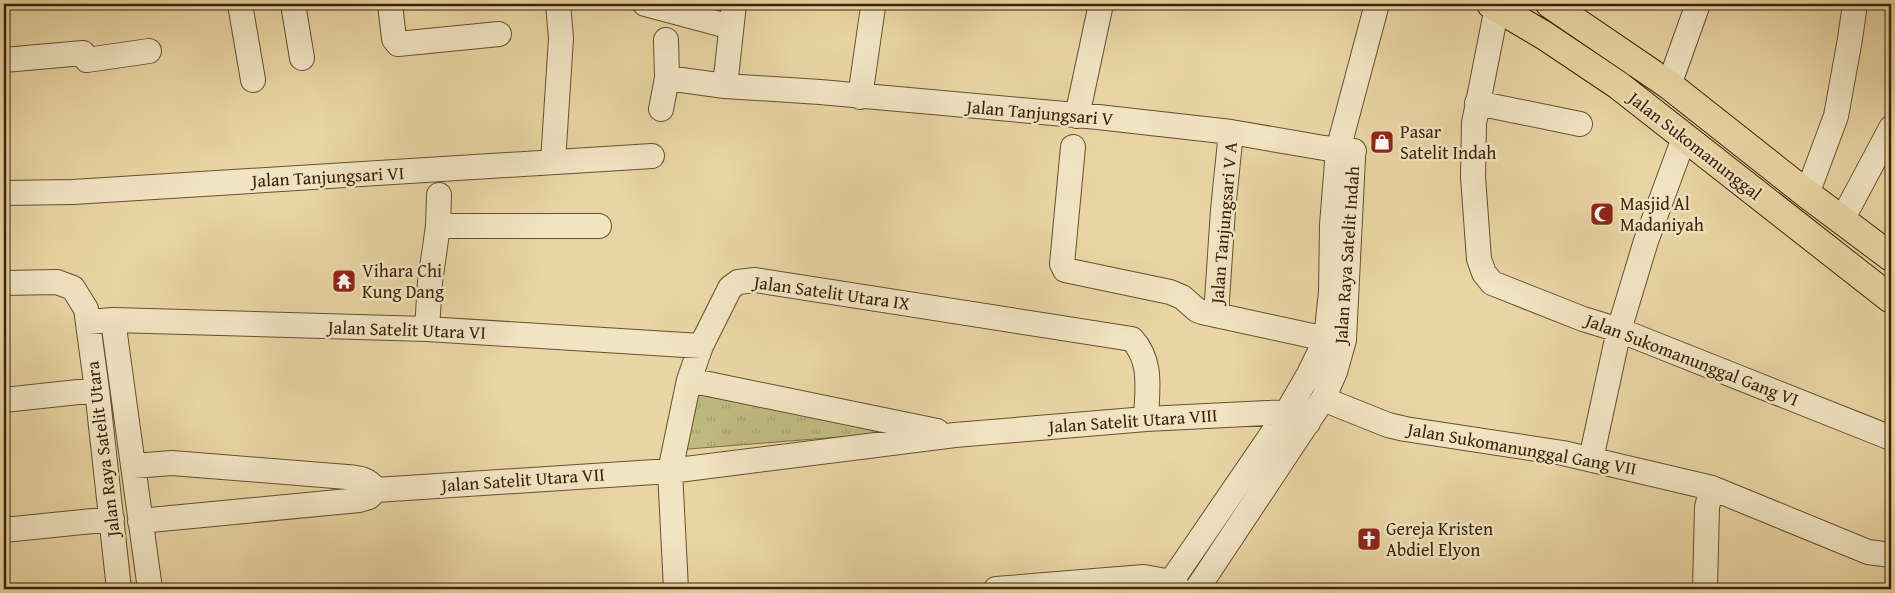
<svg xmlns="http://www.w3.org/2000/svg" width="1895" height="593" viewBox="0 0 1895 593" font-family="'Gentium Book Plus',serif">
	<defs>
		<pattern id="park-tufts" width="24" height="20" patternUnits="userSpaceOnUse" patternTransform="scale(1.25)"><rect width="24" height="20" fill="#bfbb80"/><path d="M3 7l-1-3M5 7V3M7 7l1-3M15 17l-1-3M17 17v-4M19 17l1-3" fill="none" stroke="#a5a06d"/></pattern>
	</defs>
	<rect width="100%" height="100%" fill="#e9d5a3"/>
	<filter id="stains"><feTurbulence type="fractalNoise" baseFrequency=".004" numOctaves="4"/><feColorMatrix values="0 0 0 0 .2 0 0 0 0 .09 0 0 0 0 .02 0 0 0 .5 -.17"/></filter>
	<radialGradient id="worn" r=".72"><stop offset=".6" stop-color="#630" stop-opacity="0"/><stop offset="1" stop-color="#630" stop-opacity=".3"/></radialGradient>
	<path fill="url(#park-tufts)" stroke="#7d6f44" d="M 692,388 L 915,431 L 676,450 Z"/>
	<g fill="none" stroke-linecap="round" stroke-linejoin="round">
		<g stroke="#665030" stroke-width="26">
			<path id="minor" d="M 240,4 L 253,80
				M 293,4 L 302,58
				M 390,4 L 394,39 L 398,44 L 499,34
				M 645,4 L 731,27
				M 1497,7 L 1474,123 L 1473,177 L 1479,259 L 1484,273 L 1492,283 L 1583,319 L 1619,330 L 1891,438
				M 4,60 L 83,53 L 87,60 L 149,51
				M 667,78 L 725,86 L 820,92 L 1098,117 L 1231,132 L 1324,148 L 1354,151
				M 1669,85 L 1698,4
				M 725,86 L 734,4
				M 860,97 L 873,7
				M 1477,103 L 1580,124
				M 661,109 L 667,78 L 666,40
				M 1077,116 L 1101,4
				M 1073,147 L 1062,264 L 1065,270 L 1170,292 L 1182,297 L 1197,310 L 1202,312 L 1326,339
				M 553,162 L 561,38 L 558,4
				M 4,193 L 73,192 L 652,156
				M 1807,194 L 1836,116 L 1850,39 L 1855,4
				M 1842,220 L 1891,128
				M 438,226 L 439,195
				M 4,283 L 57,282 L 73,288 L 86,309 L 97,390 L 119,589
				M 1216,315 L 1223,210 L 1231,132
				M 113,320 L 150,589
				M 88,322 L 113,320 L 427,329 L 701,346
				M 427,329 L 430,282 L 438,226 L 599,226
				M 689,380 L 937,431
				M 1323,399 L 1388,425 L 1405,429 L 1563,453 L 1712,488 L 1868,552 L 1891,555
				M 4,400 L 97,390
				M 1591,459 L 1619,330 L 1646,241 L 1684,138
				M 133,466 L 172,463 L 347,477 C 360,478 368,479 376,490
				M 140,521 L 359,500 L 369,497 L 376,490 L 670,471 L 955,435 L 1146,419 L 1287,412 L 1308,423
				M 4,530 L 112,519
				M 676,589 L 670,471 L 689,380 L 701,346 L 730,288 L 738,282 L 755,280 L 1132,339 C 1153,362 1147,390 1146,419
				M 996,589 L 1144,577 L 1171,582 L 1179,589
				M 1166,589 L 1287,412 L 1309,374 L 1326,339 L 1331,292 L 1332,225 L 1338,150 L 1377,4
				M 1197,589 L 1323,399 L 1335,372 L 1344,340 L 1353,158
				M 1705,589 L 1707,507 L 1712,488"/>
		</g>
		<g stroke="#3b2309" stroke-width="30">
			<path id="major" d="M 1491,4 L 1545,36 L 1618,85 L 1891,299
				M 1550,4 L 1669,85 L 1807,194 L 1891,257"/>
		</g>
		<use href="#minor" stroke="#f1e4c3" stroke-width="24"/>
		<use href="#major" stroke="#e9d5a3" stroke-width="28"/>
	</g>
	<defs>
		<g id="shop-square" transform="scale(1.25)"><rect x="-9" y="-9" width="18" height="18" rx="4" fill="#8f2418" stroke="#f1e4c3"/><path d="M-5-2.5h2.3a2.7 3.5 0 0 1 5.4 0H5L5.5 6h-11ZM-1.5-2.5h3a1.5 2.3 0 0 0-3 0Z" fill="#fff"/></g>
		<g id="mosque-square" transform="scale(1.25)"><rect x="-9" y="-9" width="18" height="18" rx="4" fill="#8f2418" stroke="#f1e4c3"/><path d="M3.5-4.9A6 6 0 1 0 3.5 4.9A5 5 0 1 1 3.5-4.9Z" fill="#fff"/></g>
		<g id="temple-square" transform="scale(1.25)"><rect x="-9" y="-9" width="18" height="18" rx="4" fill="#8f2418" stroke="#f1e4c3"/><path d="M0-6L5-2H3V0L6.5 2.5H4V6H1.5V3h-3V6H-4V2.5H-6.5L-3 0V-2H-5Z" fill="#fff"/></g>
		<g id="church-square" transform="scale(1.25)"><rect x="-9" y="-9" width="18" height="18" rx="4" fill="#8f2418" stroke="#f1e4c3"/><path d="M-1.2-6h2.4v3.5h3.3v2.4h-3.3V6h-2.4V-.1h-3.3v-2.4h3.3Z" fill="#fff"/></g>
	</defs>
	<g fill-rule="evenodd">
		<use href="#shop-square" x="1382" y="142"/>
		<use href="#mosque-square" x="1602" y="214"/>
		<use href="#temple-square" x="344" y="281"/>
		<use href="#church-square" x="1369" y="539"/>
	</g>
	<g text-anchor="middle" stroke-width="5" stroke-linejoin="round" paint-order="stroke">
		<g font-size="18" fill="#3b2309" stroke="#f1e4c3">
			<text transform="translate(1040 113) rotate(5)" y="6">Jalan Tanjungsari V</text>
			<text transform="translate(1695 146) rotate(38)" y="6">Jalan Sukomanunggal</text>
			<text transform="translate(328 177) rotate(-3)" y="6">Jalan Tanjungsari VI</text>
			<text transform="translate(1224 223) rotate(-85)" y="6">Jalan Tanjungsari V A</text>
			<text transform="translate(1347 255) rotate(-86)" y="6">Jalan Raya Satelit Indah</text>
			<text transform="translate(832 293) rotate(8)" y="6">Jalan Satelit Utara IX</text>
			<text transform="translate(407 330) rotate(2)" y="6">Jalan Satelit Utara VI</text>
			<text transform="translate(1692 360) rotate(21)" y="6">Jalan Sukomanunggal Gang VI</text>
			<text transform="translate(1133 421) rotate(-4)" y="6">Jalan Satelit Utara VIII</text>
			<text transform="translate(103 449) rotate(-97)" y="6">Jalan Raya Satelit Utara</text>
			<text transform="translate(1522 449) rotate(10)" y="6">Jalan Sukomanunggal Gang VII</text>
			<text transform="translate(523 480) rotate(-4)" y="6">Jalan Satelit Utara VII</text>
		</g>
		<g font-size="18" fill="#3b2309" stroke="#f1e4c3" text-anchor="start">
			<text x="1400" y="138">Pasar<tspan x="1400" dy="21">Satelit Indah</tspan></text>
			<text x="1620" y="210">Masjid Al<tspan x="1620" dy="21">Madaniyah</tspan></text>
			<text x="362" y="277">Vihara Chi<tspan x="362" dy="21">Kung Dang</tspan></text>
			<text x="1386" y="535">Gereja Kristen<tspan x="1386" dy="21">Abdiel Elyon</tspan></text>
		</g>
	</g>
	<rect width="1895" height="593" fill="none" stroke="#e9d5a3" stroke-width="20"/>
	<rect x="5" y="5" width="1885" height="583" fill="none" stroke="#3b2309" stroke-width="2.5"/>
	<rect x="10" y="10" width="1875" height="573" fill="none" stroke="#3b2309"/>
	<rect width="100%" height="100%" filter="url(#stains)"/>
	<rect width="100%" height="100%" fill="url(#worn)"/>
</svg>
